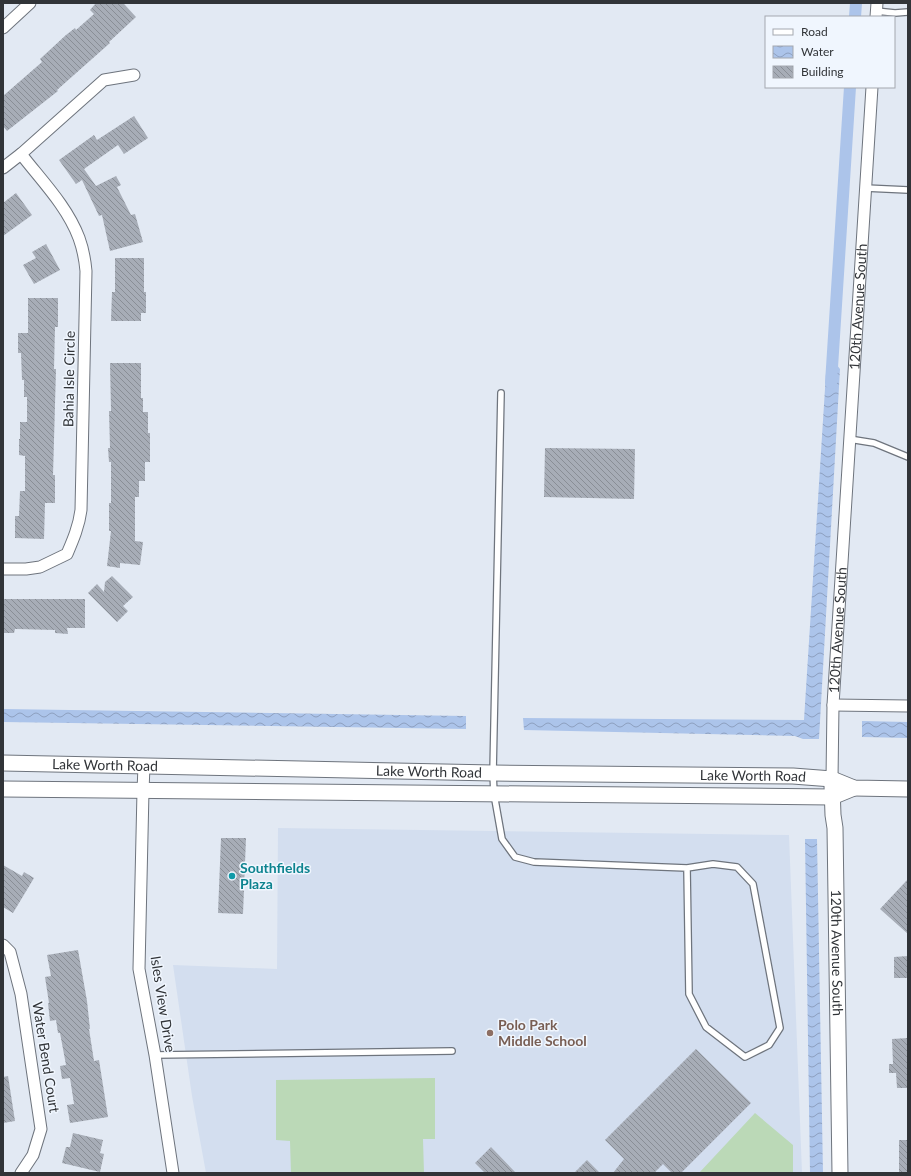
<svg xmlns="http://www.w3.org/2000/svg" width="911" height="1176" viewBox="0 0 911 1176" font-family="Lato,sans-serif">
	<defs>
		<pattern id="water-waves" width="16" height="10" patternUnits="userSpaceOnUse"><rect width="16" height="10" fill="#acc4ea"/><path d="M0 5q4-4 8 0t8 0" fill="none" stroke="#8da0bf"/></pattern>
		<pattern id="building-back-hatch" width="6" height="6" patternUnits="userSpaceOnUse"><rect width="6" height="6" fill="#a7adb7"/><path d="M-1 5l2 2M0 0l6 6M5-1l2 2" fill="none" stroke="#898e96"/></pattern>
	</defs>
	<rect width="100%" height="100%" fill="#e2e9f3"/>
	<path fill="#d3deef" d="M 278,828 L 789,835 L 802,1173 L 206,1173 L 192,1096 L 173,965 L 277,969 Z"/>
	<path fill="#bbd9b7" d="M 435,1078 L 435,1139 L 423,1139 L 424,1173 L 291,1173 L 290,1141 L 276,1140 L 276,1080 Z
		M 755,1113 L 793,1145 L 793,1173 L 699,1173 Z"/>
	<path fill="url(#water-waves)" d="M 836,364 L 840,369 L 819,739 L 803,739 L 795,736 L 524,730 L 523,718 L 804,720 L 826,373 Z
		M 3,709 L 466,716 L 466,729 L 3,722 Z
		M 862,721 L 908,722 L 908,738 L 862,737 Z
		M 805,839 L 817,839 L 823,1173 L 810,1173 Z"/>
	<g fill="none" stroke-linecap="round" stroke-linejoin="round">
		<path stroke="#acc4ea" stroke-width="12" d="M 855,17 L 856,3
			M 831,383 L 850,87"/>
	</g>
	<path fill="url(#building-back-hatch)" d="M 96,3 L 123,3 L 136,17 L 109,42 L 110,43 L 57,90 L 58,91 L 7,131 L 3,126 L 3,96 L 42,62 L 40,59 L 66,35 L 75,28 L 76,30 L 94,14 L 90,10 Z
		M 134,116 L 148,138 L 124,154 L 118,145 L 84,169 L 96,186 L 116,176 L 121,185 L 117,187 L 131,215 L 135,214 L 143,242 L 110,251 L 102,215 L 99,216 L 82,180 L 76,184 L 59,160 L 94,135 L 97,140 Z
		M 16,193 L 32,215 L 3,236 L 3,203 Z
		M 46,244 L 60,270 L 34,284 L 23,265 L 36,258 L 32,252 Z
		M 115,258 L 144,258 L 144,292 L 146,292 L 146,313 L 141,313 L 141,321 L 111,321 L 112,292 L 115,292 Z
		M 28,298 L 58,298 L 58,327 L 55,327 L 54,369 L 56,369 L 53,475 L 55,475 L 55,503 L 45,503 L 44,539 L 15,538 L 15,516 L 19,516 L 20,491 L 25,491 L 25,456 L 19,455 L 19,439 L 20,439 L 20,422 L 27,422 L 27,397 L 24,397 L 24,380 L 22,380 L 21,353 L 18,353 L 18,333 L 28,333 Z
		M 110,363 L 141,363 L 141,398 L 143,398 L 143,412 L 148,412 L 148,433 L 150,433 L 150,462 L 145,462 L 145,481 L 139,481 L 139,497 L 135,497 L 135,541 L 143,542 L 140,565 L 120,563 L 120,568 L 107,566 L 111,531 L 109,531 L 109,503 L 111,503 L 111,462 L 109,462 L 108,448 L 110,448 L 109,411 L 111,411 Z
		M 545,448 L 635,449 L 634,499 L 544,497 Z
		M 112,576 L 133,597 L 123,606 L 128,611 L 117,622 L 88,593 L 97,584 L 104,592 L 105,582 Z
		M 3,599 L 85,599 L 85,628 L 67,628 L 68,634 L 55,633 L 55,630 L 15,629 L 14,633 L 3,633 Z
		M 221,838 L 246,838 L 243,914 L 218,913 Z
		M 3,865 L 22,876 L 24,872 L 34,878 L 13,913 L 3,907 Z
		M 908,879 L 908,934 L 880,909 Z
		M 78,950 L 87,1001 L 90,1029 L 89,1029 L 94,1061 L 99,1060 L 108,1117 L 70,1123 L 67,1105 L 74,1104 L 70,1078 L 62,1079 L 60,1066 L 66,1065 L 60,1033 L 58,1033 L 56,1020 L 50,1021 L 48,1003 L 49,1003 L 45,977 L 51,976 L 47,955 Z
		M 908,956 L 908,978 L 894,978 L 894,957 Z
		M 908,1038 L 908,1088 L 897,1088 L 896,1073 L 889,1073 L 889,1064 L 893,1064 L 892,1039 Z
		M 696,1049 L 751,1103 L 681,1173 L 672,1173 L 663,1164 L 654,1173 L 613,1173 L 624,1159 L 605,1140 Z
		M 8,1076 L 15,1121 L 3,1123 L 3,1077 Z
		M 73,1133 L 103,1140 L 100,1153 L 104,1154 L 100,1172 L 62,1163 L 66,1147 L 70,1147 Z
		M 899,1140 L 908,1140 L 908,1173 L 899,1173 Z
		M 491,1147 L 516,1173 L 485,1173 L 475,1163 Z
		M 587,1160 L 600,1173 L 574,1173 Z"/>
	<g fill="none" stroke-linecap="round" stroke-linejoin="round">
		<g stroke="#6e747d" stroke-width="8">
			<path id="lane" d="M 876,11 L 895,13 L 908,12
				M 865,188 L 908,190
				M 501,393 L 493,773 L 494,794 L 502,839 L 515,857 L 534,862 L 687,868 L 713,864 L 737,867 L 753,884 L 780,1028 L 769,1045 L 745,1057 L 706,1027 L 689,994 L 687,868
				M 849,439 L 874,443 L 908,457
				M 155,1055 L 452,1051"/>
		</g>
		<g stroke="#6e747d" stroke-width="13">
			<g id="street">
				<path d="M 876,17 L 877,3"/>
				<path d="M 3,28 L 30,3"/>
				<path d="M 3,168 L 21,154 L 104,80 L 134,75"/>
				<path d="M 3,569 L 26,569 L 40,567 L 67,554 C 73,540 79,526 81,510 L 86,271 C 85,260 83,249 79,238 C 67,206 41,180 21,154"/>
				<path d="M 833,705 L 908,706"/>
				<path d="M 144,766 L 143,791 L 139,969 L 155,1055 L 173,1173"/>
				<path id="s1" d="M 832,779 L 833,705 L 872,87"/>
				<path d="M 3,945 L 10,952 L 21,994 L 41,1129 L 33,1155 L 21,1173"/>
			</g>
		</g>
		<g stroke="#6e747d" stroke-width="17">
			<g id="secondary">
				<path id="s2" d="M 3,763 L 493,773 L 793,776 L 832,779 L 854,788 L 908,789"/>
				<path id="s3" d="M 832,786 L 833,815 L 835,828 L 840,1173"/>
				<path d="M 3,789 L 832,797 L 854,788"/>
			</g>
		</g>
		<use href="#lane" stroke="#fff" stroke-width="5.5"/>
		<use href="#street" stroke="#fff" stroke-width="11"/>
		<use href="#secondary" stroke="#fff" stroke-width="15"/>
	</g>
	<circle fill="#0f9aa8" stroke="#f0f6fe" stroke-width="1.5" cx="232" cy="876" r="4"/>
	<circle fill="#8d6e63" stroke="#f0f6fe" stroke-width="1.5" cx="490" cy="1033" r="4"/>
	<g text-anchor="middle" stroke-width="3" stroke-linejoin="round" paint-order="stroke">
		<g font-size="14" fill="#313438" stroke="#f0f6fe">
			<text dy="5" stroke="none"><textPath href="#s1" startOffset="473">120th Avenue South</textPath></text>
			<text transform="translate(69 379) rotate(-89)" y="5">Bahia Isle Circle</text>
			<text dy="5" stroke="none"><textPath href="#s1" startOffset="149">120th Avenue South</textPath></text>
			<text dy="5" stroke="none"><textPath href="#s2" startOffset="102">Lake Worth Road</textPath></text>
			<text dy="5" stroke="none"><textPath href="#s2" startOffset="426">Lake Worth Road</textPath></text>
			<text dy="5" stroke="none"><textPath href="#s2" startOffset="750">Lake Worth Road</textPath></text>
			<text dy="5" stroke="none"><textPath href="#s3" startOffset="167">120th Avenue South</textPath></text>
			<text transform="translate(163 1004) rotate(81)" y="5">Isles View Drive</text>
			<text transform="translate(46 1057) rotate(81)" y="5">Water Bend Court</text>
		</g>
		<g font-size="14" font-weight="bold" fill="#0d838f" stroke="#f0f6fe" text-anchor="start">
			<text x="240" y="873">Southfields<tspan x="240" dy="16">Plaza</tspan></text>
		</g>
		<g font-size="14" font-weight="bold" fill="#785e54" stroke="#f0f6fe" text-anchor="start">
			<text x="498" y="1030">Polo Park<tspan x="498" dy="16">Middle School</tspan></text>
		</g>
	</g>
	<rect width="911" height="1176" fill="none" stroke="#313438" stroke-width="8"/>
	<rect x="765" y="16" width="130" height="72" fill="#f0f6fe" stroke="#a4a8af"/>
	<rect x="773" y="29" width="20" height="6" fill="#ffffff" stroke="#a4a8af"/>
	<text x="801" y="36" font-size="12" fill="#313438">Road</text>
	<rect x="773" y="46" width="20" height="12" fill="url(#water-waves)" stroke="#a4a8af"/>
	<text x="801" y="56" font-size="12" fill="#313438">Water</text>
	<rect x="773" y="66" width="20" height="12" fill="url(#building-back-hatch)" stroke="#a4a8af"/>
	<text x="801" y="76" font-size="12" fill="#313438">Building</text>
</svg>
